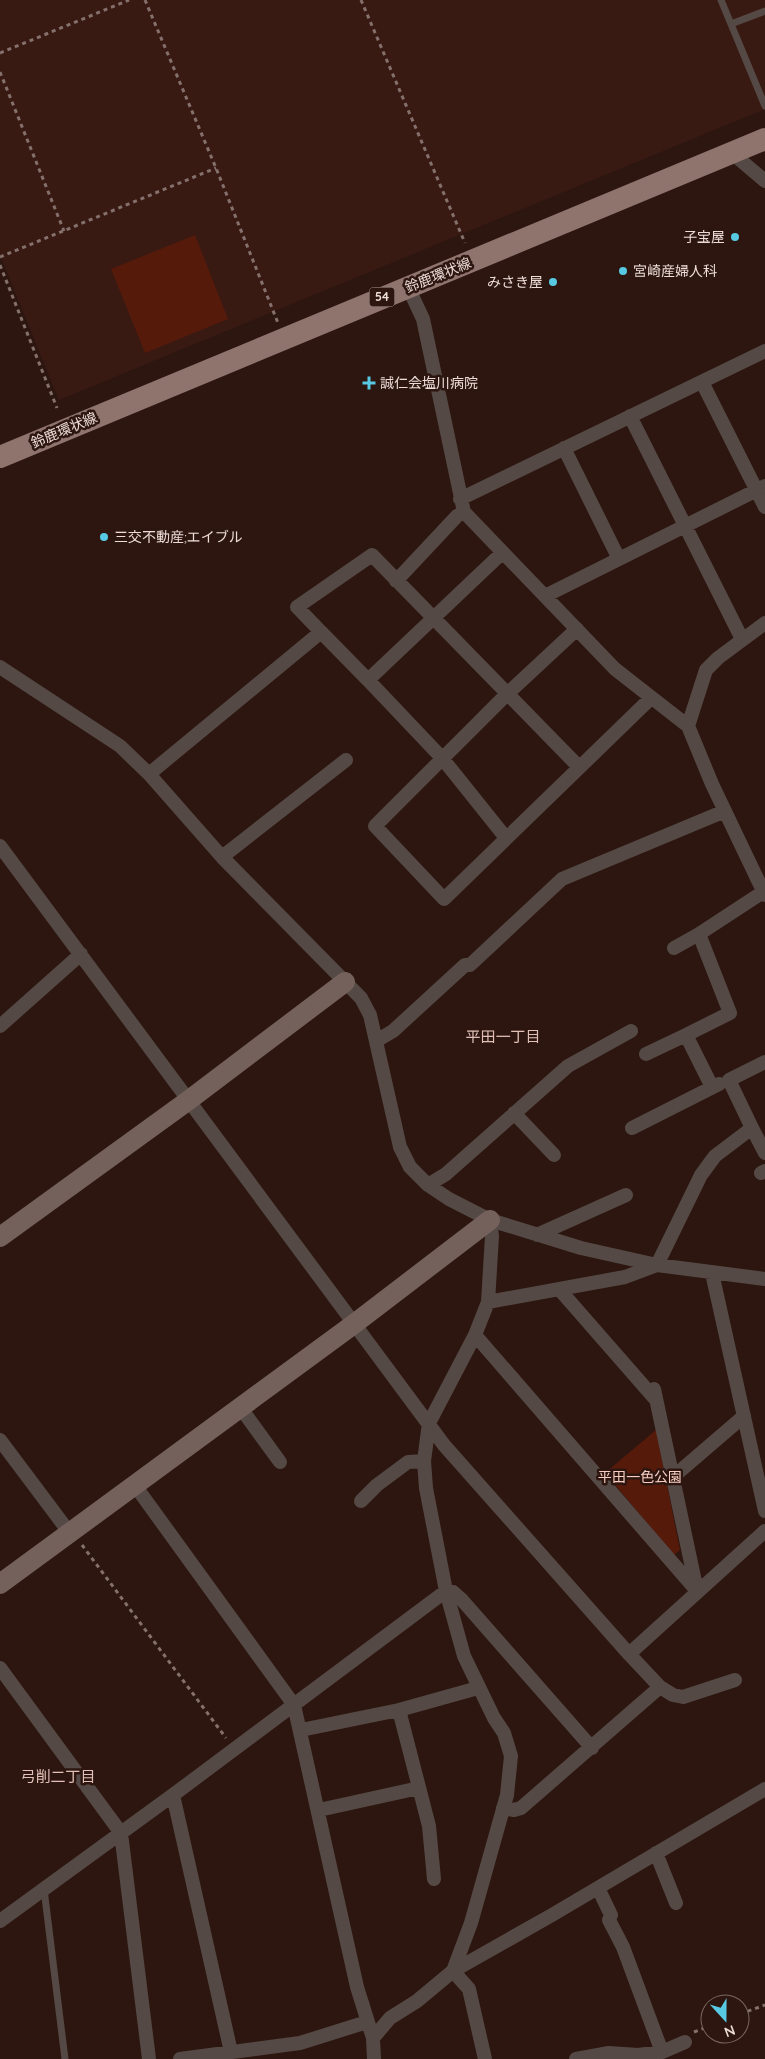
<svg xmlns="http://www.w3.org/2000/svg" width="765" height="2059" viewBox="0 0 765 2059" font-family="Quicksand,'Noto Sans JP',sans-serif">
	<rect width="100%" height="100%" fill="#2d1610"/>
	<path fill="#381a13" d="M 0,0 L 765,0 L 765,109 L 59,400 L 0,255 Z"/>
	<path fill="#561a0b" d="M 195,235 L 228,319 L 145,353 L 111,269 Z
		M 656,1430 L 680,1550 L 674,1555 L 605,1473 Z"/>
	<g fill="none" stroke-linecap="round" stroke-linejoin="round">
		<path stroke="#85716c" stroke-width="3" stroke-dasharray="4 4" stroke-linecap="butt" d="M 145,0 L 216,168 L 278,323
			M 361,0 L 465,243
			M 0,53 L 129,0
			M 0,72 L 64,231
			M 0,257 L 216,168
			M 0,265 L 57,408
			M 82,1545 L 226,1738
			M 740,2014 L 765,2005
			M 694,2032 L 710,2026"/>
		<path stroke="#554945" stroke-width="7" d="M 721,0 L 765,106
			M 731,24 L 765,11
			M 44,1889 L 65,2059"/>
		<path stroke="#554945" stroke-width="14" d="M 732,153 L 765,181
			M 408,287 L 423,319 L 464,512 L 615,669 L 688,726 L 712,784 L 765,895
			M 702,382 L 765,507
			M 630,416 L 742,639
			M 564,448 L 619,559
			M 460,499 L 765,351
			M 396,581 L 457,516 L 464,512
			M 545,596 L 765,486
			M 577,629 L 507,694 L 375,826 L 444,899 L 651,698
			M 321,632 L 297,607 L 372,555 L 579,767
			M 0,667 L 120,746 L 149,774 L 222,857 L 361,998 L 370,1015 L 400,1147 L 410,1167 L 428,1185 L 449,1199 L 490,1220 L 581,1248 L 657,1265 L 765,1279
			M 368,680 L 442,758 L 506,838
			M 688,726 L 706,670 L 718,658 L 765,623
			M 149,774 L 321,632 L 368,680 L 502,553
			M 0,846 L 444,1445 L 629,1654
			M 222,857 L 346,760
			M 674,948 L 699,934
			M 0,1026 L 81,954
			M 376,1041 L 393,1031 L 465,965 L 470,965 L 562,879 L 725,811
			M 646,1054 L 686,1035
			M 712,1087 L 686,1035 L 730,1013 L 699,934 L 763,892
			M 514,1113 L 554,1155
			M 632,1128 L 719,1084
			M 752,1128 L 765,1153
			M 761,1173 L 765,1171
			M 428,1185 L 446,1174 L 568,1066 L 631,1031
			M 537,1235 L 626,1195
			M 712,1273 L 765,1511
			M 559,1289 L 656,1400
			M 488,1302 L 625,1277 L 657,1265 L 701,1175 L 715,1156 L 752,1128 L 729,1080 L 765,1062
			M 475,1335 L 697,1591
			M 654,1389 L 697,1591
			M 240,1407 L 280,1462
			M 0,1440 L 69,1532
			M 673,1477 L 744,1416
			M 134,1484 L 294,1705 L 357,1987 L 373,2038 L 374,2059
			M 361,1501 L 377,1485 L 408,1462 L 424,1461
			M 0,1668 L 121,1833 L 149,2059
			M 660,1687 L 673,1695 L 683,1697 L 735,1680
			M 399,1710 L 429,1826 L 434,1879
			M 301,1730 L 399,1710 L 478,1688
			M 173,1795 L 231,2052
			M 503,1808 L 514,1810 L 521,1808 L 660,1687 L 629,1654 L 765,1531
			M 319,1810 L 419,1788
			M 656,1853 L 676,1903
			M 598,1888 L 611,1915 L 609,1920 L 623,1947 L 662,2052
			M 0,1921 L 173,1795 L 446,1591 L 453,1592 L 462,1600 L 592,1748
			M 453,1971 L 471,1923 L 507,1795 L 511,1756 L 504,1733 L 494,1718 L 464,1656 L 446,1591 L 426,1488 L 424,1461 L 429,1423 L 475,1335 L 488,1302 L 492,1236 L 490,1220
			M 453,1971 L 469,1989 L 485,2059
			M 373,2038 L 390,2018 L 417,2001 L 453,1971 L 552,1915 L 765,1789
			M 180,2059 L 300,2043 L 367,2022
			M 576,2059 L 609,2053 L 638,2055 L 662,2052 L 685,2042"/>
		<path stroke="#75615c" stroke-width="20" d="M 0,1237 L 189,1100 L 345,982
			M 0,1584 L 354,1324 L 490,1220"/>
		<path stroke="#8e746d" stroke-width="22" d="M 0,457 L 765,139"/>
	</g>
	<g fill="#57c9e3" stroke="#2d1610" stroke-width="2">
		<circle cx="735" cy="237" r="5"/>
		<circle cx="623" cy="271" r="5"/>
		<circle cx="553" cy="282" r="5"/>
		<path d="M366.5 375.5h5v5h5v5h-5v5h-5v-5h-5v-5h5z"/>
		<circle cx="104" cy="537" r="5"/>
	</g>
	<g text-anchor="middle" stroke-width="5" stroke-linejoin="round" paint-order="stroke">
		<rect fill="#2d1610" stroke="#b3a19c" stroke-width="1" x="369.5" y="287.5" width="25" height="19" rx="4"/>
		<g font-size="12" font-weight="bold" fill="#eddcd8">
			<text x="382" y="301">54</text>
		</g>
		<g font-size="14" fill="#eddcd8" stroke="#2d1610" text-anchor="start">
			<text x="725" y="242" text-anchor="end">子宝屋</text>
			<text x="633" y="276">宮崎産婦人科</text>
			<text x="543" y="287" text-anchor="end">みさき屋</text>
			<text x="380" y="388">誠仁会塩川病院</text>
			<text x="114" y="542">三交不動産;エイブル</text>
		</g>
		<g font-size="14" fill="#eddcd8" stroke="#2d1610">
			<text transform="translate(438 275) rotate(-22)" y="5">鈴鹿環状線</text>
			<text transform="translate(64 430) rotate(-23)" y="5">鈴鹿環状線</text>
		</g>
		<g font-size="14" fill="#f8cdc2" stroke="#2d1610">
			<text x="640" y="1482">平田一色公園</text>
		</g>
		<g font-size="15" fill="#e0c0b7" stroke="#2d1610">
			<text x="503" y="1042">平田一丁目</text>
			<text x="58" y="1782">弓削二丁目</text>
		</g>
	</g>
	<g transform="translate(725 2019) rotate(159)"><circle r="24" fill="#2d1610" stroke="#7a6560"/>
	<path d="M0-4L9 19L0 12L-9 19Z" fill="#57c9e3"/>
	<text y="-8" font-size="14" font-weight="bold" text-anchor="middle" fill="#eddcd8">N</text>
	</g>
</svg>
